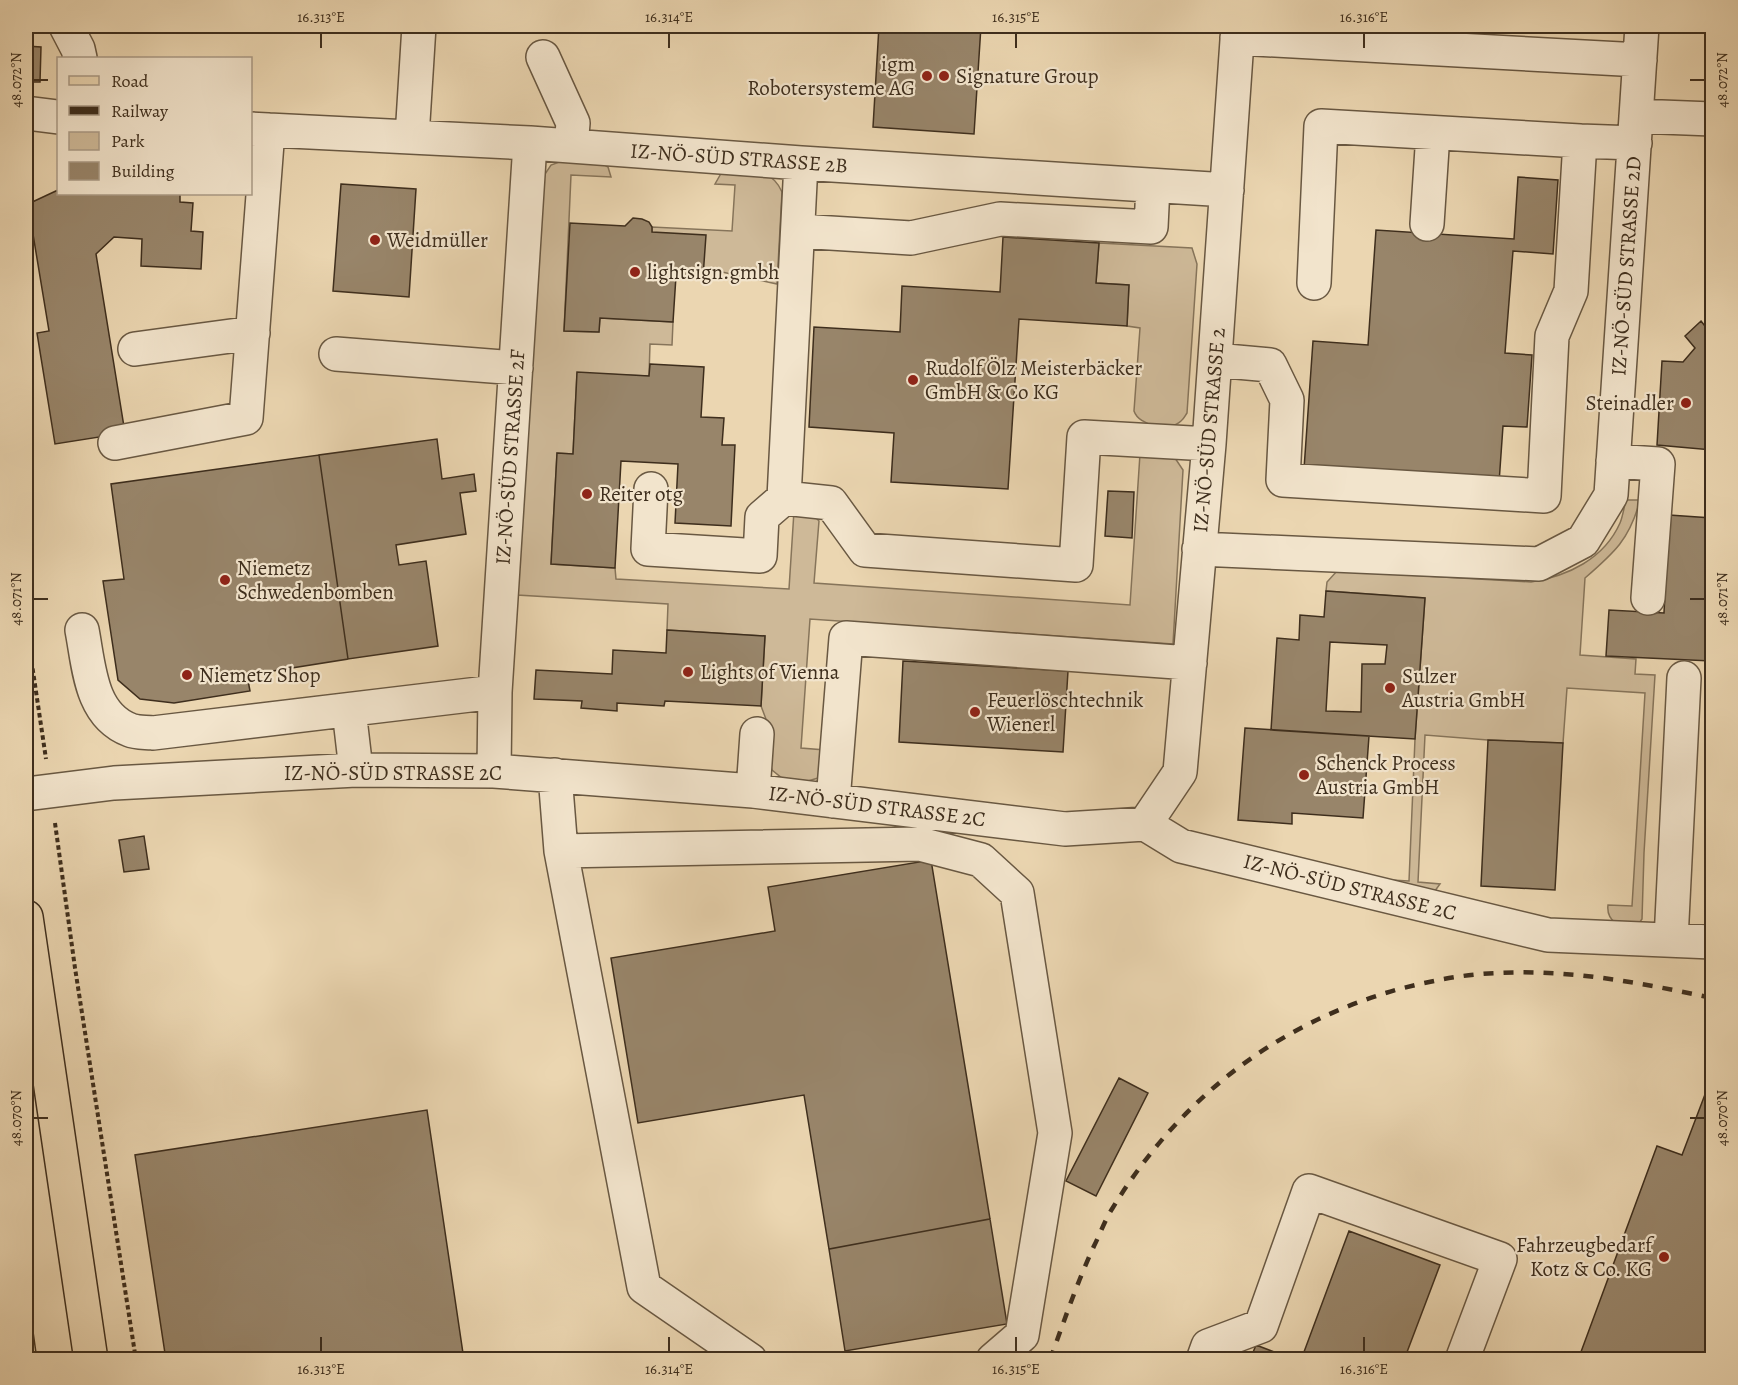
<svg xmlns="http://www.w3.org/2000/svg" width="1738" height="1385" viewBox="0 0 1738 1385" font-family="Alegreya,serif">
	<rect width="100%" height="100%" fill="#ebd6b1"/>
	<filter id="stains"><feTurbulence type="fractalNoise" baseFrequency=".00333" numOctaves="4"/><feColorMatrix values="0 0 0 0 .2 0 0 0 0 .09 0 0 0 0 .02 0 0 0 .5 -.17"/></filter>
	<radialGradient id="worn" r=".72"><stop offset=".6" stop-color="#630" stop-opacity="0"/><stop offset="1" stop-color="#630" stop-opacity=".3"/></radialGradient>
	<path fill="#ceb998" stroke="#86745a" stroke-width="1.5" d="M 562,161 L 600,162 L 608,167 L 611,177 L 571,175 L 564,331 L 599,332 L 600,318 L 673,322 L 672,345 L 650,344 L 649,376 L 577,373 L 573,454 L 557,453 L 551,564 L 615,568 L 616,579 L 789,589 L 794,511 L 807,508 L 819,521 L 814,583 L 1130,605 L 1140,454 L 1175,458 L 1183,470 L 1173,644 L 810,619 L 801,748 L 825,750 L 823,771 L 818,778 L 808,781 L 782,778 L 772,770 L 767,756 L 769,727 L 761,706 L 765,636 L 667,630 L 668,604 L 517,595 L 543,177 L 551,165 Z
		M 723,170 C 748,172 771,166 782,192 L 777,284 L 704,268 L 652,232 L 652,227 L 732,231 L 735,185 L 715,184 Z
		M 1099,243 L 1192,248 L 1197,264 L 1187,413 C 1185,416 1184,419 1181,421 C 1169,432 1139,426 1134,411 L 1140,328 L 1127,326 L 1129,285 L 1096,283 Z
		M 1626,500 L 1640,500 C 1630,539 1614,553 1585,578 L 1580,655 L 1636,659 L 1635,674 L 1655,675 L 1644,853 L 1642,919 L 1635,929 C 1621,929 1606,921 1608,905 L 1632,906 L 1645,693 L 1567,688 L 1563,743 L 1488,740 L 1425,735 L 1418,882 L 1440,884 L 1432,895 L 1391,880 L 1409,881 L 1415,739 L 1425,598 L 1326,591 L 1327,582 L 1337,571 L 1531,582 C 1568,576 1604,559 1620,523 C 1623,516 1624,507 1626,500 Z"/>
	<path fill="#98856a" stroke="#3e2e1d" stroke-width="1.5" fill-rule="evenodd" d="M 879,26 L 981,26 L 974,134 L 873,127 Z
		M 26,46 L 41,47 L 40,82 L 26,82 Z
		M 1518,177 L 1558,180 L 1553,254 L 1513,251 L 1505,353 L 1532,355 L 1527,427 L 1503,426 L 1499,483 L 1304,469 L 1313,341 L 1368,345 L 1376,230 L 1514,239 Z
		M 341,184 L 416,189 L 409,297 L 333,291 Z
		M 58,190 L 58,194 L 180,194 L 180,202 L 193,203 L 191,231 L 203,232 L 201,269 L 141,266 L 142,239 L 114,237 L 96,254 L 125,433 L 55,444 L 37,333 L 49,331 L 28,204 Z
		M 633,218 L 642,219 L 649,222 L 652,227 L 652,232 L 706,235 L 703,277 L 676,276 L 673,322 L 600,318 L 599,332 L 564,331 L 570,223 L 625,226 Z
		M 1003,237 L 1099,243 L 1096,283 L 1129,285 L 1127,326 L 1019,319 L 1008,489 L 891,482 L 894,433 L 809,427 L 814,327 L 900,332 L 902,286 L 1000,292 Z
		M 1701,321 L 1712,335 L 1712,450 L 1657,445 L 1662,361 L 1683,362 L 1695,348 L 1685,336 Z
		M 650,364 L 704,367 L 701,417 L 724,418 L 722,445 L 735,445 L 731,526 L 675,523 L 678,464 L 621,461 L 615,568 L 551,564 L 557,453 L 573,454 L 577,372 L 649,376 Z
		M 437,439 L 442,479 L 474,474 L 476,491 L 460,493 L 466,534 L 396,545 L 399,565 L 426,561 L 438,646 L 348,659 L 319,455 Z
		M 319,455 L 348,659 L 247,675 L 250,691 L 174,703 L 140,699 L 118,680 L 103,581 L 124,579 L 111,484 Z
		M 1108,491 L 1134,492 L 1132,538 L 1105,536 Z
		M 1669,515 L 1712,518 L 1711,661 L 1606,656 L 1609,610 L 1664,613 Z
		M 1326,591 L 1425,598 L 1415,739 L 1271,730 L 1277,638 L 1299,640 L 1300,615 L 1324,617 ZM 1330,642 L 1387,645 L 1385,664 L 1362,664 L 1361,712 L 1326,711 Z
		M 667,630 L 765,636 L 761,706 L 665,701 L 664,706 L 617,703 L 617,711 L 581,708 L 582,701 L 534,699 L 536,670 L 612,674 L 613,650 L 666,653 Z
		M 903,661 L 1068,671 L 1063,752 L 899,742 Z
		M 1245,728 L 1369,736 L 1363,818 L 1292,813 L 1292,824 L 1238,820 Z
		M 1488,740 L 1563,743 L 1555,890 L 1481,886 Z
		M 144,836 L 149,869 L 124,872 L 119,840 Z
		M 931,860 L 990,1219 L 829,1249 L 804,1095 L 638,1123 L 611,958 L 775,931 L 768,887 Z
		M 1712,1076 L 1712,1360 L 1578,1360 L 1657,1146 L 1682,1155 Z
		M 1119,1078 L 1148,1093 L 1096,1196 L 1066,1181 Z
		M 427,1110 L 464,1360 L 166,1360 L 135,1155 Z
		M 990,1219 L 1007,1324 L 845,1351 L 829,1249 Z
		M 1349,1231 L 1440,1265 L 1404,1360 L 1301,1360 Z
		M 1256,1345 L 1295,1360 L 1250,1360 Z"/>
	<g fill="none" stroke-linecap="round" stroke-linejoin="round">
		<g stroke="#695842" stroke-width="36">
			<path id="minor" d="M 66,26 L 78,49 L 80,58
				M 1237,38 L 1640,60
				M 543,57 L 573,123 L 571,146
				M 26,113 L 58,117
				M 1636,116 L 1712,119
				M 250,129 L 530,143 L 801,163 L 1227,190
				M 412,137 L 419,26
				M 1427,224 L 1433,133
				M 798,231 L 911,238 L 1000,219 L 1151,227 L 1153,186
				M 1314,283 L 1321,126 L 1580,141
				M 135,349 L 253,333
				M 336,354 L 516,368
				M 1215,360 L 1270,365 L 1287,400 L 1283,480 L 1544,496 L 1552,336 L 1571,291 L 1580,141 L 1635,143
				M 115,443 L 246,418 L 268,130
				M 1613,461 L 1658,464 L 1648,598
				M 651,489 L 648,549 L 760,556 L 762,517 L 784,498 L 831,503 L 865,550 L 1076,565 L 1084,437 L 1209,444
				M 784,498 L 801,163
				M 1199,549 L 1539,564 L 1583,541 L 1611,495 L 1642,26
				M 82,630 C 89,666 90,715 130,730 C 137,733 146,732 153,733 L 495,692
				M 349,710 L 356,770
				M 494,771 L 495,692 L 530,143
				M 555,775 L 561,851
				M 753,791 L 757,734
				M 26,794 L 114,783 L 356,770 L 494,771 L 753,791 L 1065,829 L 1145,824 L 1181,846 L 1548,935 L 1712,942
				M 833,801 L 846,638 L 1190,663
				M 1145,824 L 1180,772 L 1209,444 L 1238,26
				M 1671,940 L 1684,678
				M 750,1360 L 644,1287 L 561,851 L 920,844 L 981,860 L 1017,893 L 1055,1133 L 1022,1335 L 993,1360
				M 1203,1360 L 1208,1346 L 1261,1326 L 1309,1191 L 1500,1259 L 1462,1360"/>
		</g>
		<g stroke="#3e2e1d" stroke-width="36">
			<path id="major" d="M 26,917 L 91,1360"/>
		</g>
		<path stroke="#3e2e1d" stroke-width="4" stroke-dasharray="4.5 3" stroke-linecap="butt" d="M 26,624 L 46,759
			M 55,823 L 75,968 L 136,1360"/>
		<use href="#minor" stroke="#f2e4cc" stroke-width="33"/>
		<use href="#major" stroke="#ebd6b1" stroke-width="33"/>
		<path stroke="#3e2e1d" stroke-width="1.5" d="M 26,1282 L 37,1360"/>
		<path stroke="#3e2e1d" stroke-width="4.5" stroke-dasharray="10 10" stroke-linecap="butt" d="M 1050,1360 C 1064,1321 1077,1283 1094,1246 C 1100,1234 1105,1220 1112,1209 C 1179,1099 1275,1024 1399,989 C 1431,981 1464,974 1497,973 C 1570,969 1641,983 1712,998"/>
	</g>
	<path fill="none" stroke="#3e2e1d" stroke-width="2" d="M 321,33 L 321,48M 669,33 L 669,48M 1016,33 L 1016,48M 1364,33 L 1364,48M 33,80 L 48,80M 1690,80 L 1705,80M 33,599 L 48,599M 1690,599 L 1705,599M 33,1118 L 48,1118M 1690,1118 L 1705,1118M 321,1337 L 321,1352M 669,1337 L 669,1352M 1016,1337 L 1016,1352M 1364,1337 L 1364,1352"/>
	<g fill="#8f2418" stroke="#f2e4cc" stroke-width="2">
		<circle cx="927" cy="76" r="6"/>
		<circle cx="944" cy="76" r="6"/>
		<circle cx="375" cy="240" r="6"/>
		<circle cx="635" cy="272" r="6"/>
		<circle cx="913" cy="380" r="6"/>
		<circle cx="1686" cy="403" r="6"/>
		<circle cx="587" cy="494" r="6"/>
		<circle cx="225" cy="580" r="6"/>
		<circle cx="688" cy="672" r="6"/>
		<circle cx="187" cy="675" r="6"/>
		<circle cx="1390" cy="688" r="6"/>
		<circle cx="975" cy="712" r="6"/>
		<circle cx="1304" cy="775" r="6"/>
		<circle cx="1664" cy="1257" r="6"/>
	</g>
	<g text-anchor="middle" stroke-width="4.5" stroke-linejoin="round" paint-order="stroke">
		<g font-size="21" fill="#3e2e1d" stroke="#f2e4cc" text-anchor="start">
			<text x="915" y="71" text-anchor="end">igm<tspan x="915" dy="24">Robotersysteme AG</tspan></text>
			<text x="956" y="83">Signature Group</text>
			<text x="387" y="247">Weidmüller</text>
			<text x="647" y="279">lightsign.gmbh</text>
			<text x="925" y="375">Rudolf Ölz Meisterbäcker<tspan x="925" dy="24">GmbH &amp; Co KG</tspan></text>
			<text x="1674" y="410" text-anchor="end">Steinadler</text>
			<text x="599" y="501">Reiter otg</text>
			<text x="237" y="575">Niemetz<tspan x="237" dy="24">Schwedenbomben</tspan></text>
			<text x="700" y="679">Lights of Vienna</text>
			<text x="199" y="682">Niemetz Shop</text>
			<text x="1402" y="683">Sulzer<tspan x="1402" dy="24">Austria GmbH</tspan></text>
			<text x="987" y="707">Feuerlöschtechnik<tspan x="987" dy="24">Wienerl</tspan></text>
			<text x="1316" y="770">Schenck Process<tspan x="1316" dy="24">Austria GmbH</tspan></text>
			<text x="1652" y="1252" text-anchor="end">Fahrzeugbedarf<tspan x="1652" dy="24">Kotz &amp; Co. KG</tspan></text>
		</g>
		<g font-size="21" fill="#3e2e1d" stroke="#f2e4cc">
			<text transform="translate(739 158) rotate(4)" y="7">IZ-NÖ-SÜD STRASSE 2B</text>
			<text transform="translate(1626 266) rotate(-86)" y="7">IZ-NÖ-SÜD STRASSE 2D</text>
			<text transform="translate(1209 430) rotate(-85)" y="7">IZ-NÖ-SÜD STRASSE 2</text>
			<text transform="translate(510 457) rotate(-86)" y="7">IZ-NÖ-SÜD STRASSE 2F</text>
			<text x="393" y="780">IZ-NÖ-SÜD STRASSE 2C</text>
			<text transform="translate(877 806) rotate(7)" y="7">IZ-NÖ-SÜD STRASSE 2C</text>
			<text transform="translate(1350 887) rotate(14)" y="7">IZ-NÖ-SÜD STRASSE 2C</text>
		</g>
	</g>
	<rect width="1738" height="1385" fill="none" stroke="#ebd6b1" stroke-width="66"/>
	<rect x="57" y="57" width="195" height="138" fill="#f2e4cc" stroke="#aa9b86" stroke-width="1.5"/>
	<rect x="69" y="76" width="30" height="9" fill="#ebd6b1" stroke="#aa9b86" stroke-width="1.5"/>
	<text x="111" y="87" font-size="18" fill="#3e2e1d">Road</text>
	<rect x="69" y="106" width="30" height="9" fill="#3e2e1d" stroke="#aa9b86" stroke-width="1.5"/>
	<text x="111" y="117" font-size="18" fill="#3e2e1d">Railway</text>
	<rect x="69" y="132" width="30" height="18" fill="#ceb998" stroke="#aa9b86" stroke-width="1.5"/>
	<text x="111" y="147" font-size="18" fill="#3e2e1d">Park</text>
	<rect x="69" y="162" width="30" height="18" fill="#98856a" stroke="#aa9b86" stroke-width="1.5"/>
	<text x="111" y="177" font-size="18" fill="#3e2e1d">Building</text>
	<rect x="33" y="33" width="1672" height="1319" fill="none" stroke="#3e2e1d" stroke-width="2"/>
	<g font-size="15" text-anchor="middle" fill="#3e2e1d">
		<text x="321" y="22">16.313°E</text>
		<text x="669" y="22">16.314°E</text>
		<text x="1016" y="22">16.315°E</text>
		<text x="1364" y="22">16.316°E</text>
		<text transform="translate(16 80) rotate(-90)" y="5">48.072°N</text>
		<text transform="translate(1722 80) rotate(-90)" y="5">48.072°N</text>
		<text transform="translate(16 599) rotate(-90)" y="5">48.071°N</text>
		<text transform="translate(1722 599) rotate(-90)" y="5">48.071°N</text>
		<text transform="translate(16 1118) rotate(-90)" y="5">48.070°N</text>
		<text transform="translate(1722 1118) rotate(-90)" y="5">48.070°N</text>
		<text x="321" y="1374">16.313°E</text>
		<text x="669" y="1374">16.314°E</text>
		<text x="1016" y="1374">16.315°E</text>
		<text x="1364" y="1374">16.316°E</text>
	</g>
	<rect width="100%" height="100%" filter="url(#stains)"/>
	<rect width="100%" height="100%" fill="url(#worn)"/>
</svg>
